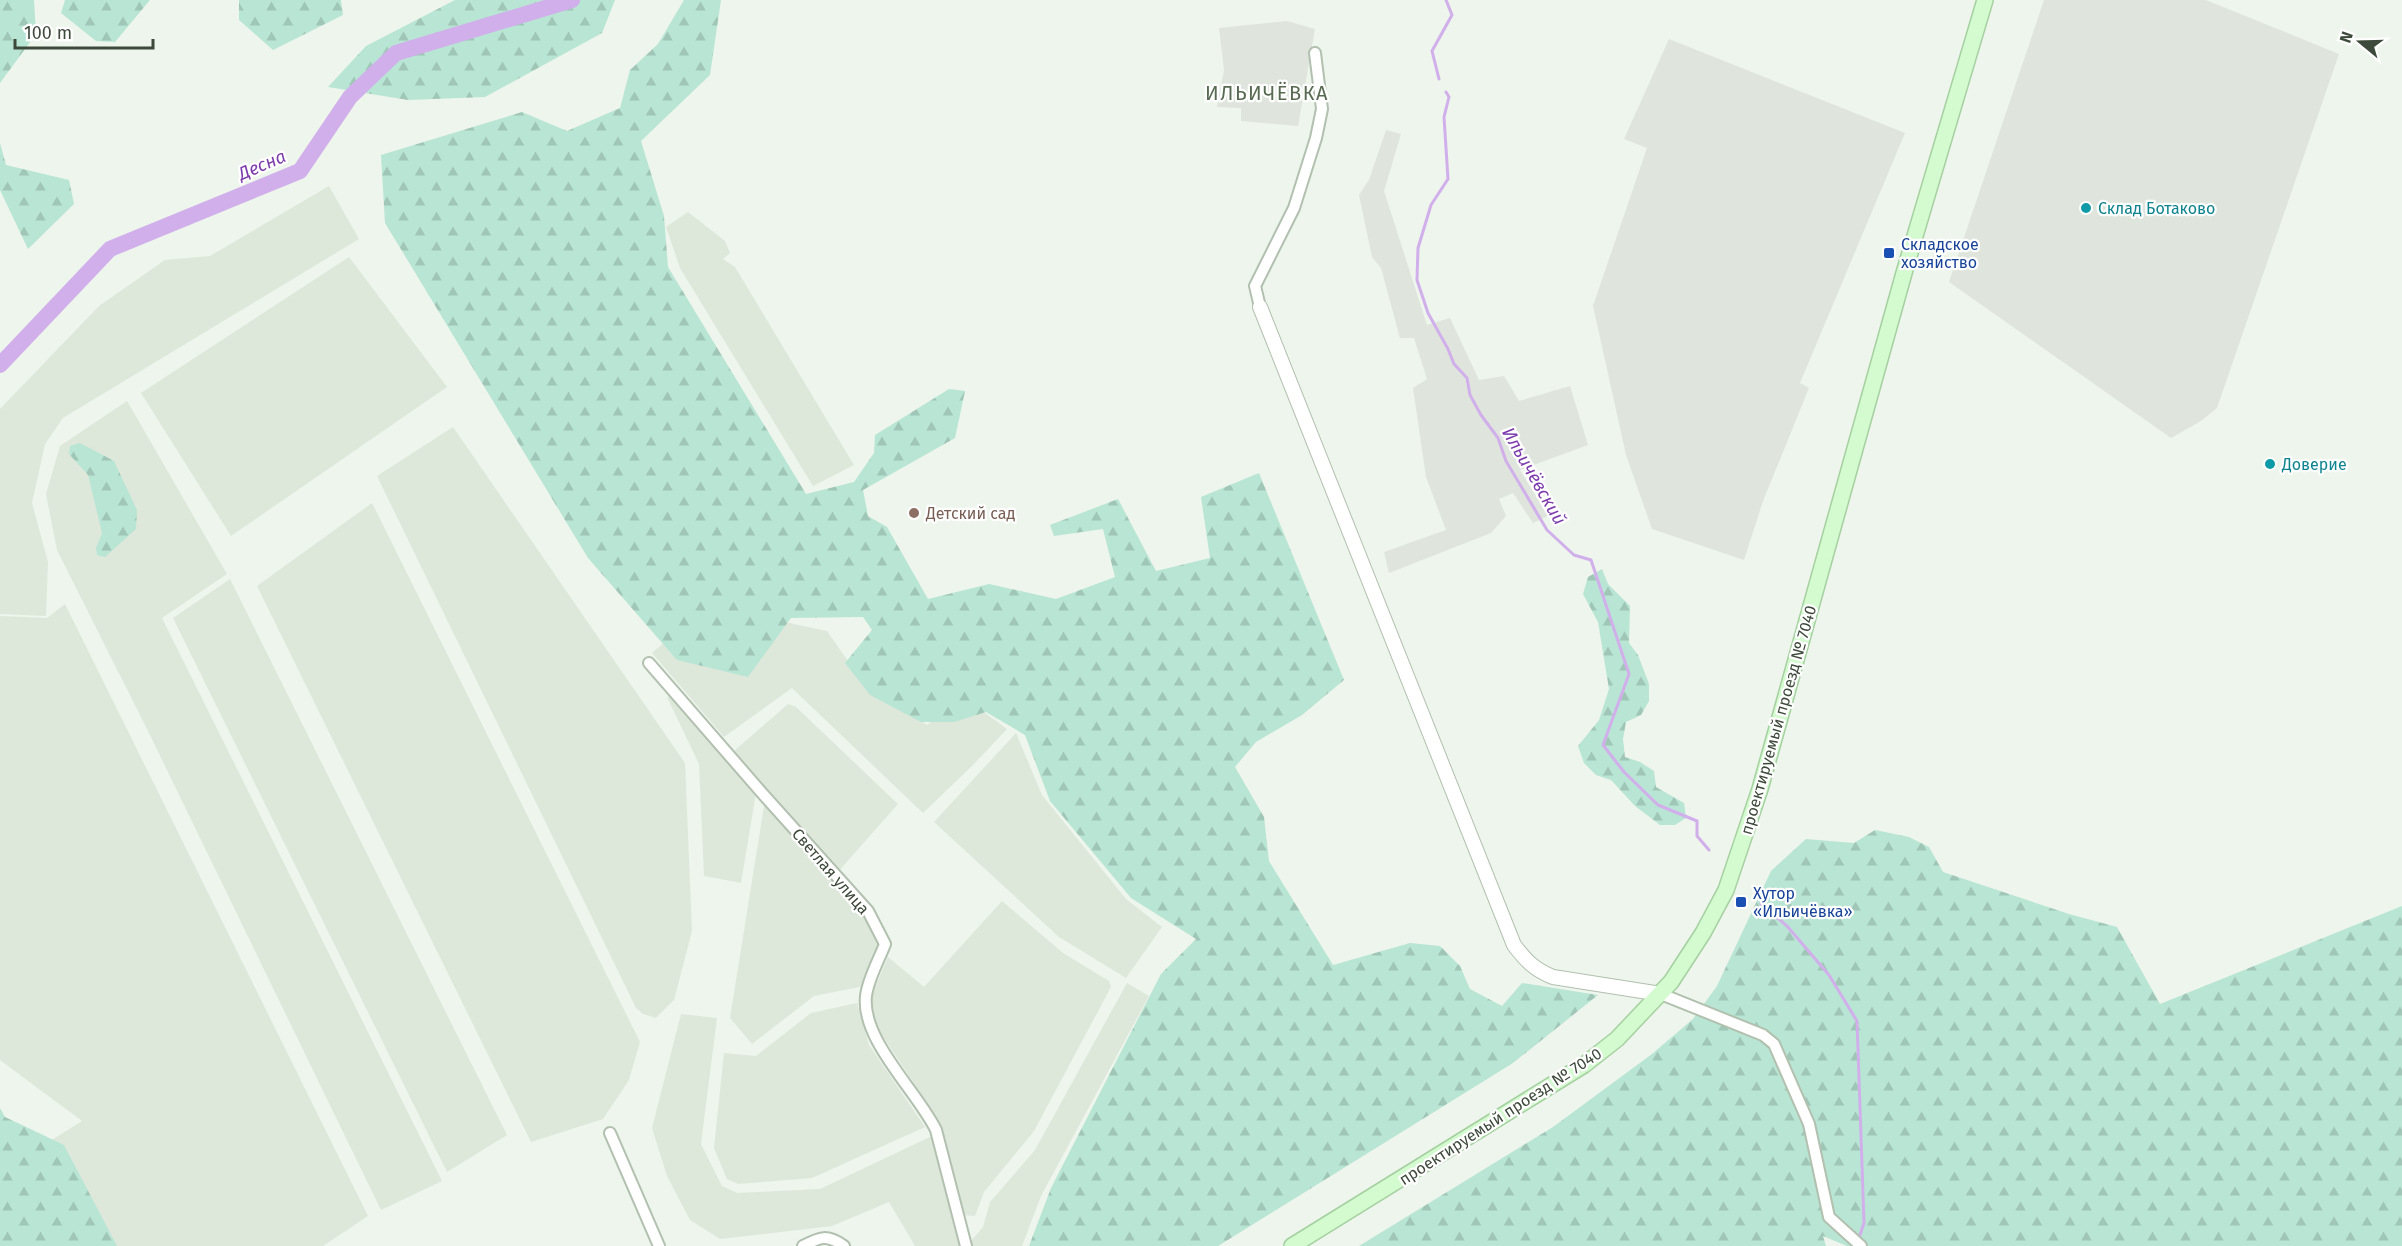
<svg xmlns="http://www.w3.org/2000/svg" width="2402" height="1246" viewBox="0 0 2402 1246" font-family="'Fira Sans',sans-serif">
	<defs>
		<pattern id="forest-firs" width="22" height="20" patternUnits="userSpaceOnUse" patternTransform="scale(1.5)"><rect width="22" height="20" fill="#b9e5d4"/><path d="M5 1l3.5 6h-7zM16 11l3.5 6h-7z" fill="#a0c6b7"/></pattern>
	</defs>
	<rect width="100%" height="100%" fill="#edf5ec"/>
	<path fill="#dde8db" d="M 329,186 L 359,239 L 63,418 L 45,444 L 32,503 L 48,562 L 46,616 L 0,614 L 0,409 L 99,306 L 165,260 L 210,256 Z
		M 688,212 L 725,241 L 730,253 L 723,259 L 735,267 L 854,465 L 813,486 L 680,268 L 666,227 Z
		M 349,257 L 447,387 L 231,536 L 141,393 Z
		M 127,401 L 227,574 L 162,618 L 442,1181 L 381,1210 L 148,731 L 57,550 L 46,494 L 60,446 Z
		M 453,427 L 685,763 L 692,931 L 674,1000 L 656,1018 L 643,1014 L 636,1008 L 377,476 Z
		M 372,503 L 640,1042 L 629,1080 L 603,1119 L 531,1142 L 257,586 Z
		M 230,579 L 507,1135 L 447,1172 L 173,618 Z
		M 65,604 L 368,1216 L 323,1246 L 46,1246 L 7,1168 L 82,1121 L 0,1060 L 0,616 L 47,618 Z
		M 775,620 L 827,631 L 866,687 L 927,725 L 966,699 L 1007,729 L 973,765 L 923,813 L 792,688 L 724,737 L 652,653 L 673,635 Z
		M 673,696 L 756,793 L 741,883 L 704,876 L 699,764 L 667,697 Z
		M 788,704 L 796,707 L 898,804 L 837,873 L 734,751 Z
		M 1016,733 L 1042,795 L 1126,899 L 1162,927 L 1126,978 L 1059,937 L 934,822 Z
		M 764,806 L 770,807 L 870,923 L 878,944 L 864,986 L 814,996 L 752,1044 L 730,1018 Z
		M 1002,901 L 1063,953 L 1109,981 L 1111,987 L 1034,1131 L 984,1192 L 975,1216 L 962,1215 L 937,1117 L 872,1021 L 869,1002 L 888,957 L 924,987 Z
		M 1127,983 L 1149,996 L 1041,1196 L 1022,1246 L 971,1246 L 970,1242 L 983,1227 L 990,1202 L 1035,1150 Z
		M 857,1003 L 869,1045 L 925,1127 L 812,1178 L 738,1184 L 727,1179 L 714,1148 L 724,1053 L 756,1056 L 811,1013 Z
		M 681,1014 L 717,1018 L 701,1144 L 722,1186 L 737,1193 L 820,1189 L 932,1136 L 960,1246 L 915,1246 L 889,1202 L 832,1226 L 720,1239 L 690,1220 L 667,1176 L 652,1128 Z"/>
	<path fill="#dfe5dd" d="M 2044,0 L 2206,0 L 2339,54 L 2217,408 L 2201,421 L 2171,438 L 1949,282 Z
		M 1287,21 L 1315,29 L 1298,126 L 1241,121 L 1241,108 L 1217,107 L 1224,70 L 1219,28 Z
		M 1669,39 L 1905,133 L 1800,383 L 1809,388 L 1763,501 L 1744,560 L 1652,529 L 1626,455 L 1593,306 L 1647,148 L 1624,139 Z
		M 1386,130 L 1401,134 L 1384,191 L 1427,325 L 1450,318 L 1479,380 L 1504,376 L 1519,401 L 1570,386 L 1588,445 L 1520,470 L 1548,516 L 1533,523 L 1513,493 L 1499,499 L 1506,516 L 1491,533 L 1389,573 L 1384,552 L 1446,530 L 1426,477 L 1413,388 L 1427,379 L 1414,338 L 1400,338 L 1381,268 L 1372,257 L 1359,195 L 1369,180 Z"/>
	<path fill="url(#forest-firs)" d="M 0,0 L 34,0 L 36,34 L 0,83 Z
		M 65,0 L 150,0 L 115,42 L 96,41 L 61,13 Z
		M 239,0 L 341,0 L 343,15 L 273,50 L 239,20 Z
		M 455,0 L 615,0 L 602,33 L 485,97 L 408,100 L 328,87 L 366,46 Z
		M 684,0 L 721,0 L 710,75 L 641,141 L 664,216 L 668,267 L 806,494 L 854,482 L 874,453 L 875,435 L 949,389 L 965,391 L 955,438 L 863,490 L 868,516 L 887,527 L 928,599 L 989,584 L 1056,599 L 1115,577 L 1103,529 L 1054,536 L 1050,525 L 1118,499 L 1156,571 L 1210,558 L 1201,497 L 1259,473 L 1344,680 L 1302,715 L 1256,742 L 1235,767 L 1264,817 L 1269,861 L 1333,965 L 1410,943 L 1440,946 L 1460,966 L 1470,989 L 1502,1006 L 1522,983 L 1598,995 L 1513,1063 L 1218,1246 L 1029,1246 L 1051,1188 L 1161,974 L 1196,939 L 1131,898 L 1050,801 L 1025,735 L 986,712 L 954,722 L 921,722 L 870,695 L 845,663 L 872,630 L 863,617 L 791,618 L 748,677 L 677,660 L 588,558 L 385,223 L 381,155 L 522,112 L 567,131 L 620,108 L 630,70 L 658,44 Z
		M 0,143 L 6,165 L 69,180 L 74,204 L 28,249 L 0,190 Z
		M 80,443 L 114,461 L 137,510 L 136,529 L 105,557 L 97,555 L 96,548 L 102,533 L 88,475 L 69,454 L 70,446 Z
		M 1602,569 L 1608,584 L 1630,606 L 1629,643 L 1638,655 L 1649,684 L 1649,701 L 1641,715 L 1626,722 L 1623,739 L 1625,757 L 1640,762 L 1654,771 L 1656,787 L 1684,803 L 1686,818 L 1675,825 L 1660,825 L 1635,806 L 1611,780 L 1596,775 L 1584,763 L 1578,746 L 1599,720 L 1609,689 L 1598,622 L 1583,594 L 1588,577 Z
		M 1875,830 L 1909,837 L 1929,847 L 1943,872 L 2069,914 L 2117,927 L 2160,1004 L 2402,906 L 2402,1246 L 1847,1246 L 1823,1236 L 1826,1246 L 1359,1246 L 1553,1127 L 1652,1054 L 1693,1019 L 1717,986 L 1771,871 L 1806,839 L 1854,843 Z
		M 0,1108 L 5,1117 L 64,1145 L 117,1246 L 0,1246 Z"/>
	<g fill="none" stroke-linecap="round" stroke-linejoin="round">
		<path stroke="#d1afeb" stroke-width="3" d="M 1439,79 L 1432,51 L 1452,15 L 1446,0
			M 1446,92 L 1449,97 L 1444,117 L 1448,179 L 1431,205 L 1418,248 L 1417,280 L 1428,313 L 1448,349 L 1454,364 L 1467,378 L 1470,395 L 1481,415 L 1498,438 L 1506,461 L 1547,530 L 1574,555 L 1591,560 L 1629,674 L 1603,745 L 1624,772 L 1658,805 L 1697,821 L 1697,836 L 1709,850
			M 1761,904 L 1787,926 L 1829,975 L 1857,1021 L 1864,1223 L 1860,1235"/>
		<path stroke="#d1afeb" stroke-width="16" d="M 0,365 L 110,249 L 300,171 L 350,97 L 396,53 L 572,0"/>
		<g stroke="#b2c0af" stroke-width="14">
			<path id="minor" d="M 1260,307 L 1255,286 L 1294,208 L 1316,138 L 1322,109 L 1315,53
				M 649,663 L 762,793 L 868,911 L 885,944 C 879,960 868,979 866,996 C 861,1040 917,1091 936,1130 L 966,1246
				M 1661,994 L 1763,1035 L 1774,1044 L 1809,1124 L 1829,1217 L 1861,1246
				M 610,1133 L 659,1246
				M 803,1246 C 820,1237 827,1234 844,1246"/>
		</g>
		<g stroke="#b2c0af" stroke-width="16">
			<path id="tertiary" d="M 1260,307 L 1514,945 C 1526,961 1535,970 1553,977 L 1661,994"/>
		</g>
		<g stroke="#a5d0a0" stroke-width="18">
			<path id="secondary" d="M 1292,1246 L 1584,1065 L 1617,1039 L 1671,982 L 1703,933 L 1726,890 L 1760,789 L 1904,273 L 1985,0"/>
		</g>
		<use href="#minor" stroke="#fff" stroke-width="10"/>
		<use href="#tertiary" stroke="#fff" stroke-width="14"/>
		<use href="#secondary" stroke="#d4fad0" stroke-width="15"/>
	</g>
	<g fill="#0f9aa8" stroke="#fff" stroke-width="2">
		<circle cx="2086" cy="208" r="6"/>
		<circle cx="2270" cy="464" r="6"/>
	</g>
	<g fill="#1a4fb4" stroke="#fff" stroke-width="2">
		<rect x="1883" y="247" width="12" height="12" rx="3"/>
		<rect x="1735" y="896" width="12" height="12" rx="3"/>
	</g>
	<circle fill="#8d6e63" stroke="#fff" stroke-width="2" cx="914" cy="513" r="6"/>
	<g text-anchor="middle" stroke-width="4.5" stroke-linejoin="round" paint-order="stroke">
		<g font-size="16" fill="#0d838f" stroke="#fff" text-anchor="start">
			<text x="2098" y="214">Склад Ботаково</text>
			<text x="2282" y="470">Доверие</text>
		</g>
		<g font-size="16" fill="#164399" stroke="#fff" text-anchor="start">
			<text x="1901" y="250">Складское<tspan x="1901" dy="18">хозяйство</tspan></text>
			<text x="1753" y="899">Хутор<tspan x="1753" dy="18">«Ильичёвка»</tspan></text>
		</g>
		<g font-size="16" fill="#785e54" stroke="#fff" text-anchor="start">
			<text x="926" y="519">Детский сад</text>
		</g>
		<g font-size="16" fill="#3d493a" stroke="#fff">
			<text transform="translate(1778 720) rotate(-74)" y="6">проектируемый проезд № 7040</text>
			<text transform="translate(831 871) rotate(49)" y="6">Светлая улица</text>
			<text transform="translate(1500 1116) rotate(-33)" y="6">проектируемый проезд № 7040</text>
		</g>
		<g font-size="18" font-style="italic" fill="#7d3bad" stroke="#fff">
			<text transform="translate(262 165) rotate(-23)" y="6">Десна</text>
			<text transform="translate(1534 476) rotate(60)" y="6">Ильичёвский</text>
		</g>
		<g font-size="20" letter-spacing="1.5" fill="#586b52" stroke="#fff">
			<text x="1267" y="100">ИЛЬИЧЁВКА</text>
		</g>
	</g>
	<g transform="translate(2360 42) rotate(289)" stroke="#ffffff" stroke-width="4.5" paint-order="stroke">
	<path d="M0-4.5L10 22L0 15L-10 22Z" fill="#3d493a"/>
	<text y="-9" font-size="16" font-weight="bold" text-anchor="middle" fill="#3d493a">N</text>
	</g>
	<path d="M15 39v9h138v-9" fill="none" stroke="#3d493a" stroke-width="3"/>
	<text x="24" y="39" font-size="18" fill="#3d493a" stroke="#ffffff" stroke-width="4.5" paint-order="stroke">100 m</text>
</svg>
